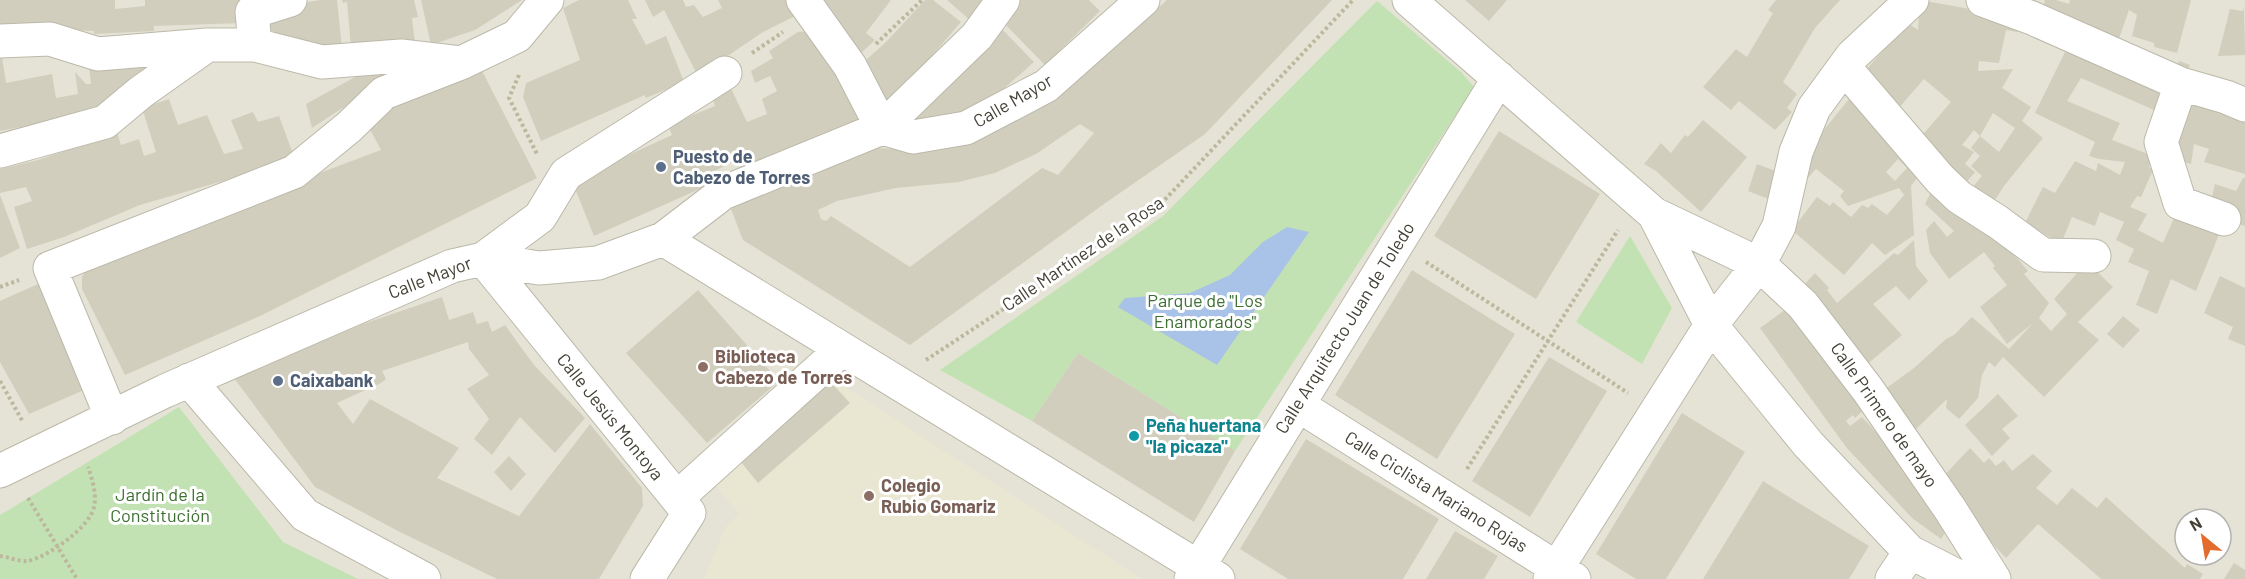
<svg xmlns="http://www.w3.org/2000/svg" width="2245" height="579" viewBox="0 0 2245 579" font-family="Barlow,sans-serif">
	<rect width="100%" height="100%" fill="#f1f0e7"/>
	<path fill="#e5e3d5" fill-rule="evenodd" d="M 0,0 L 2245,0 L 2245,579 L 0,579 ZM 2185,519 L 2221,519 L 2221,555 L 2185,555 Z"/>
	<path fill="#e9e7d2" d="M 833,379 L 1142,579 L 704,579 L 725,528 L 739,514 L 710,478 Z"/>
	<path fill="#c3e2b3" d="M 1377,1 L 1461,72 L 1474,87 L 1235,451 L 1078,353 L 1032,421 L 940,370 L 1163,216 Z
		M 1630,236 L 1672,308 L 1642,364 L 1576,322 Z
		M 179,407 L 283,542 L 358,579 L 0,579 L 0,515 Z"/>
	<path fill="#a9c2e8" d="M 1287,227 L 1309,232 L 1217,365 L 1118,307 L 1125,298 L 1190,293 L 1230,275 L 1263,242 Z"/>
	<path fill="#d2cebd" fill-rule="evenodd" d="M 0,0 L 115,0 L 115,9 L 145,6 L 145,0 L 244,0 L 242,23 L 154,26 L 154,31 L 94,34 L 94,31 L 0,27 Z
		M 320,0 L 337,0 L 342,48 L 269,41 L 269,9 Z
		M 342,0 L 414,0 L 418,17 L 412,18 L 415,43 L 351,47 L 347,2 L 343,3 Z
		M 421,0 L 522,0 L 475,30 L 431,45 Z
		M 579,0 L 628,0 L 637,19 L 632,19 L 646,45 L 666,36 L 684,82 L 646,98 L 645,95 L 541,141 L 523,97 L 526,83 L 580,60 L 563,8 Z
		M 645,0 L 683,0 L 686,7 L 694,5 L 703,17 L 722,8 L 718,0 L 796,0 L 803,12 L 763,32 L 698,76 L 664,10 L 653,17 Z
		M 812,0 L 891,0 L 866,33 L 875,40 L 860,54 Z
		M 925,0 L 933,0 L 961,22 L 918,72 L 879,108 L 858,67 L 886,42 Z
		M 947,0 L 987,0 L 971,21 Z
		M 1012,0 L 1089,0 L 1100,11 L 1045,65 L 998,17 Z
		M 1167,0 L 1332,0 L 1205,134 L 1104,204 L 910,345 L 743,240 L 728,201 L 862,147 L 895,149 L 986,132 L 1017,120 L 1123,39 ZM 1080,124 L 1094,133 L 1058,175 L 1042,168 L 910,267 L 831,216 L 826,221 L 821,219 L 818,210 L 837,201 L 896,188 L 959,182 L 995,173 L 1036,154 Z
		M 1465,0 L 1507,0 L 1489,21 Z
		M 1776,0 L 1840,0 L 1815,28 L 1783,82 L 1797,94 L 1787,108 L 1792,112 L 1775,130 L 1739,101 L 1731,110 L 1703,87 L 1736,49 L 1747,57 L 1773,13 L 1768,10 Z
		M 1920,0 L 1970,9 L 2018,23 L 2017,32 L 2006,30 L 1999,63 L 1979,61 L 1978,71 L 2013,69 L 2002,88 L 2031,107 L 2022,121 L 2043,138 L 2004,186 L 1993,203 L 1971,189 L 1982,176 L 1971,166 L 1980,156 L 1971,148 L 1980,136 L 1974,130 L 1962,145 L 1974,152 L 1965,164 L 1975,172 L 1965,184 L 1919,139 L 1951,102 L 1924,79 L 1897,110 L 1865,71 L 1895,37 L 1903,20 L 1918,30 ZM 1993,113 L 2015,128 L 1999,152 L 1980,136 Z
		M 2045,0 L 2056,0 L 2069,4 L 2070,0 L 2191,0 L 2177,53 L 2154,47 L 2154,43 L 2132,36 L 2137,15 L 2129,10 L 2116,47 L 2041,12 Z
		M 2244,6 L 2245,55 L 2218,56 L 2230,9 L 2243,11 Z
		M 996,23 L 1034,62 L 1000,92 L 960,118 L 913,127 L 903,109 Z
		M 813,31 L 871,117 L 743,174 L 737,160 L 706,175 L 711,184 L 594,236 L 572,181 L 672,135 L 668,125 L 715,106 L 711,93 L 728,82 L 747,122 L 767,114 L 762,99 L 777,91 L 770,76 L 755,83 L 751,71 L 773,58 L 769,51 L 798,32 Z
		M 2068,46 L 2169,91 L 2161,113 L 2081,78 L 2067,101 L 2120,123 L 2112,140 L 2153,156 L 2149,167 L 2153,170 L 2141,197 L 2137,196 L 2130,207 L 2147,214 L 2138,230 L 2163,243 L 2177,211 L 2222,227 L 2196,291 L 2171,279 L 2157,314 L 2136,305 L 2149,271 L 2128,262 L 2134,249 L 2116,240 L 2124,222 L 2100,212 L 2095,226 L 2072,217 L 2063,239 L 2055,240 L 2025,223 L 2043,187 L 2055,193 L 2075,161 L 2096,171 L 2098,163 L 2120,175 L 2125,162 L 2099,159 L 2089,156 L 2095,142 L 2035,113 Z
		M 147,55 L 151,76 L 91,114 L 0,131 L 0,57 L 2,57 L 6,83 L 52,74 L 56,98 L 78,94 L 75,72 L 86,84 L 91,84 L 88,58 Z
		M 2179,61 L 2190,65 L 2186,77 L 2175,73 Z
		M 479,65 L 537,178 L 262,315 L 125,375 L 82,289 L 82,277 L 88,266 L 216,212 L 381,150 L 367,124 L 387,104 Z
		M 390,73 L 373,88 L 312,128 L 306,104 L 357,76 Z
		M 1854,93 L 1921,173 L 1911,186 L 1914,235 L 1885,255 L 1872,243 L 1844,275 L 1792,230 L 1817,197 L 1830,206 L 1833,202 L 1851,217 L 1862,205 L 1868,208 L 1872,204 L 1887,215 L 1904,195 L 1899,188 L 1848,206 L 1840,196 L 1844,191 L 1816,169 L 1806,180 L 1800,159 ZM 1898,159 L 1907,168 L 1895,181 L 1886,172 Z
		M 2183,96 L 2245,111 L 2245,174 L 2204,162 L 2209,149 L 2194,144 L 2191,164 L 2168,157 Z
		M 169,99 L 178,125 L 207,115 L 224,154 L 243,149 L 231,120 L 253,112 L 258,122 L 279,116 L 293,154 L 254,172 L 140,205 L 64,237 L 27,249 L 14,207 L 32,201 L 26,187 L 0,193 L 0,169 L 38,160 L 117,133 L 121,145 L 139,139 L 144,156 L 156,152 L 142,108 Z
		M 1703,120 L 1747,157 L 1701,212 L 1656,171 L 1644,164 L 1661,143 L 1671,153 L 1685,135 L 1688,137 Z
		M 1499,131 L 1600,194 L 1536,299 L 1434,236 Z
		M 1757,164 L 1778,172 L 1771,200 L 1748,191 Z
		M 2243,178 L 2245,178 L 2245,226 L 2228,220 L 2209,209 L 2215,184 L 2236,191 Z
		M 1933,188 L 2011,251 L 2028,271 L 2024,274 L 2049,303 L 2039,318 L 2051,331 L 2067,314 L 2054,299 L 2087,262 L 2113,287 L 2078,322 L 2099,340 L 2044,397 L 2003,357 L 1995,367 L 1989,362 L 1982,375 L 1978,398 L 1959,419 L 1946,408 L 1947,399 L 1914,431 L 1885,389 L 1914,368 L 1946,339 L 1954,335 L 1972,317 L 2009,349 L 2033,323 L 2007,344 L 1980,307 L 2007,285 L 1993,268 L 1995,266 L 1984,252 L 1949,279 L 1930,253 L 1926,230 L 1934,221 L 1947,237 L 1954,231 L 1925,204 Z
		M 0,195 L 20,248 L 0,258 Z
		M 1914,240 L 1916,266 L 1928,281 L 1909,300 L 1896,286 L 1873,304 L 1902,335 L 1865,366 L 1803,286 L 1815,273 L 1829,288 L 1827,290 L 1837,303 L 1894,253 L 1898,255 Z
		M 1412,270 L 1515,334 L 1437,459 L 1335,395 Z
		M 2220,276 L 2245,288 L 2245,346 L 2228,339 L 2233,327 L 2204,313 Z
		M 47,280 L 98,384 L 29,414 L 0,362 L 0,301 Z
		M 698,290 L 779,381 L 707,443 L 626,353 Z
		M 442,297 L 449,320 L 473,312 L 477,324 L 488,321 L 492,332 L 505,325 L 534,365 L 585,418 L 555,453 L 520,417 L 492,455 L 474,439 L 489,419 L 467,389 L 489,375 L 469,349 L 468,342 L 382,371 L 386,379 L 381,383 L 337,403 L 353,424 L 370,399 L 459,448 L 437,478 L 519,516 L 590,424 L 642,488 L 643,506 L 599,579 L 497,579 L 400,532 L 315,487 L 234,378 L 363,324 Z
		M 1789,307 L 1868,406 L 1855,418 L 1853,415 L 1846,421 L 1850,426 L 1862,417 L 1893,451 L 1950,525 L 1941,539 L 1912,518 L 1846,447 L 1760,328 Z
		M 2123,316 L 2140,330 L 2123,348 L 2107,334 Z
		M 1078,353 L 1235,451 L 1194,522 L 1032,421 Z
		M 1549,357 L 1607,391 L 1530,517 L 1472,481 Z
		M 827,378 L 850,403 L 758,483 L 737,457 Z
		M 1998,394 L 2018,416 L 2002,429 L 2010,438 L 1992,456 L 1965,425 Z
		M 1682,413 L 1745,452 L 1666,579 L 1636,579 L 1596,554 Z
		M 1306,439 L 1439,519 L 1403,579 L 1288,579 L 1240,549 Z
		M 1970,448 L 1984,463 L 1989,458 L 1996,466 L 2004,460 L 2012,471 L 2033,454 L 2052,471 L 2036,488 L 2057,505 L 2072,488 L 2097,508 L 2106,497 L 2185,568 L 2187,564 L 2203,574 L 2200,579 L 2101,579 L 2038,524 L 2006,558 L 1968,518 L 1941,479 Z
		M 509,456 L 526,474 L 511,491 L 494,472 Z
		M 1763,481 L 1869,546 L 1849,579 L 1703,579 Z
		M 1455,531 L 1498,556 L 1484,579 L 1426,579 Z
		M 2234,563 L 2245,570 L 2245,579 L 2224,579 Z"/>
	<g fill="none" stroke-linecap="round" stroke-linejoin="round">
		<g stroke="#bcb9aa" stroke-width="35">
			<path id="minor" d="M 803,0 L 850,66 L 882,128 L 977,36 L 1003,0
				M 1409,0 L 1654,214 L 1759,264 L 1803,305 L 1868,390 L 1950,509 L 1994,579
				M 1983,0 L 2032,18 L 2181,84 L 2226,97 L 2245,105
				M 0,41 L 50,39 L 98,54 L 207,45 L 255,45 L 322,62 L 401,56 L 461,63 L 517,36 L 547,0
				M 255,45 L 252,12 L 290,0
				M 1844,67 L 1940,179 L 1959,197 L 1998,222 L 2043,255 L 2094,256
				M 2181,84 L 2161,142 L 2180,203 L 2224,219
				M 0,151 L 105,122 L 141,92 L 206,46
				M 1654,214 L 1711,325 L 1808,444 L 1910,552 L 1963,579
				M 663,239 L 1218,579
				M 189,380 L 305,515 L 424,579
				M 1298,405 L 1574,579
				M 112,418 L 50,268 L 294,172 L 349,127 L 384,93 L 461,63
				M 0,471 L 165,391 L 452,266 L 483,259 L 539,268 L 598,263 L 663,239 L 723,193 L 882,128 L 913,137 L 966,128 L 1046,86 L 1143,0
				M 677,498 L 841,350
				M 647,579 L 689,513 L 483,259 L 540,217 L 566,174 L 725,73
				M 1191,579 L 1499,78
				M 1550,579 L 1711,325 L 1759,264 L 1779,226 L 1796,152 L 1814,108 L 1852,56 L 1912,0
				M 1892,579 L 1910,552"/>
		</g>
		<path stroke="#bcb79d" stroke-width="4" stroke-dasharray="3 3" stroke-linecap="butt" d="M 876,44 L 922,0
			M 752,53 L 783,32
			M 519,75 L 509,98 L 537,154
			M 1426,262 L 1628,393
			M 0,287 L 19,280
			M 926,360 L 1157,208 L 1353,0
			M 0,381 L 23,422
			M 1467,469 L 1618,230
			M 28,498 L 77,579
			M 0,556 C 8,557 20,562 27,561 C 47,558 90,527 94,507 C 97,494 92,479 88,467"/>
		<use href="#minor" stroke="#fff" stroke-width="33"/>
	</g>
	<g fill="#5c6f8a" stroke="#fff" stroke-width="2">
		<circle cx="661" cy="167" r="6"/>
		<circle cx="278" cy="381" r="6"/>
	</g>
	<g fill="#8d6e63" stroke="#fff" stroke-width="2">
		<circle cx="703" cy="367" r="6"/>
		<circle cx="869" cy="496" r="6"/>
	</g>
	<circle fill="#0f9aa8" stroke="#fff" stroke-width="2" cx="1134" cy="436" r="6"/>
	<g text-anchor="middle" stroke-width="6" stroke-linejoin="round" paint-order="stroke">
		<g font-size="18" fill="#444136" stroke="#fff">
			<text transform="translate(1013 101) rotate(-30)" y="6">Calle Mayor</text>
			<text transform="translate(1083 254) rotate(-34)" y="6">Calle Martínez de la Rosa</text>
			<text transform="translate(430 278) rotate(-21)" y="6">Calle Mayor</text>
			<text transform="translate(1345 328) rotate(-58)" y="6">Calle Arquitecto Juan de Toledo</text>
			<text transform="translate(1884 415) rotate(55)" y="6">Calle Primero de mayo</text>
			<text transform="translate(610 417) rotate(51)" y="6">Calle Jesús Montoya</text>
			<text transform="translate(1436 492) rotate(32)" y="6">Calle Ciclista Mariano Rojas</text>
		</g>
		<g font-size="18" font-weight="bold" fill="#4e5e75" stroke="#fff" text-anchor="start">
			<text x="673" y="163">Puesto de<tspan x="673" dy="21">Cabezo de Torres</tspan></text>
			<text x="290" y="387">Caixabank</text>
		</g>
		<g font-size="18" fill="#3b6f30" stroke="#fff">
			<text x="1205" y="307">Parque de "Los<tspan x="1205" dy="21">Enamorados"</tspan></text>
			<text x="160" y="501">Jardín de la<tspan x="160" dy="21">Constitución</tspan></text>
		</g>
		<g font-size="18" font-weight="bold" fill="#785e54" stroke="#fff" text-anchor="start">
			<text x="715" y="363">Biblioteca<tspan x="715" dy="21">Cabezo de Torres</tspan></text>
			<text x="881" y="492">Colegio<tspan x="881" dy="21">Rubio Gomariz</tspan></text>
		</g>
		<g font-size="18" font-weight="bold" fill="#0d838f" stroke="#fff" text-anchor="start">
			<text x="1146" y="432">Peña huertana<tspan x="1146" dy="21">"la picaza"</tspan></text>
		</g>
	</g>
	<g transform="translate(2203 537) rotate(330)"><circle r="28" fill="#ffffff" stroke="#b4b3af" stroke-width="1.5"/>
	<path d="M0-4.5L10 22L0 15L-10 22Z" fill="#e36c2c"/>
	<text y="-9" font-size="16" font-weight="bold" text-anchor="middle" fill="#444136">N</text>
	</g>
</svg>
